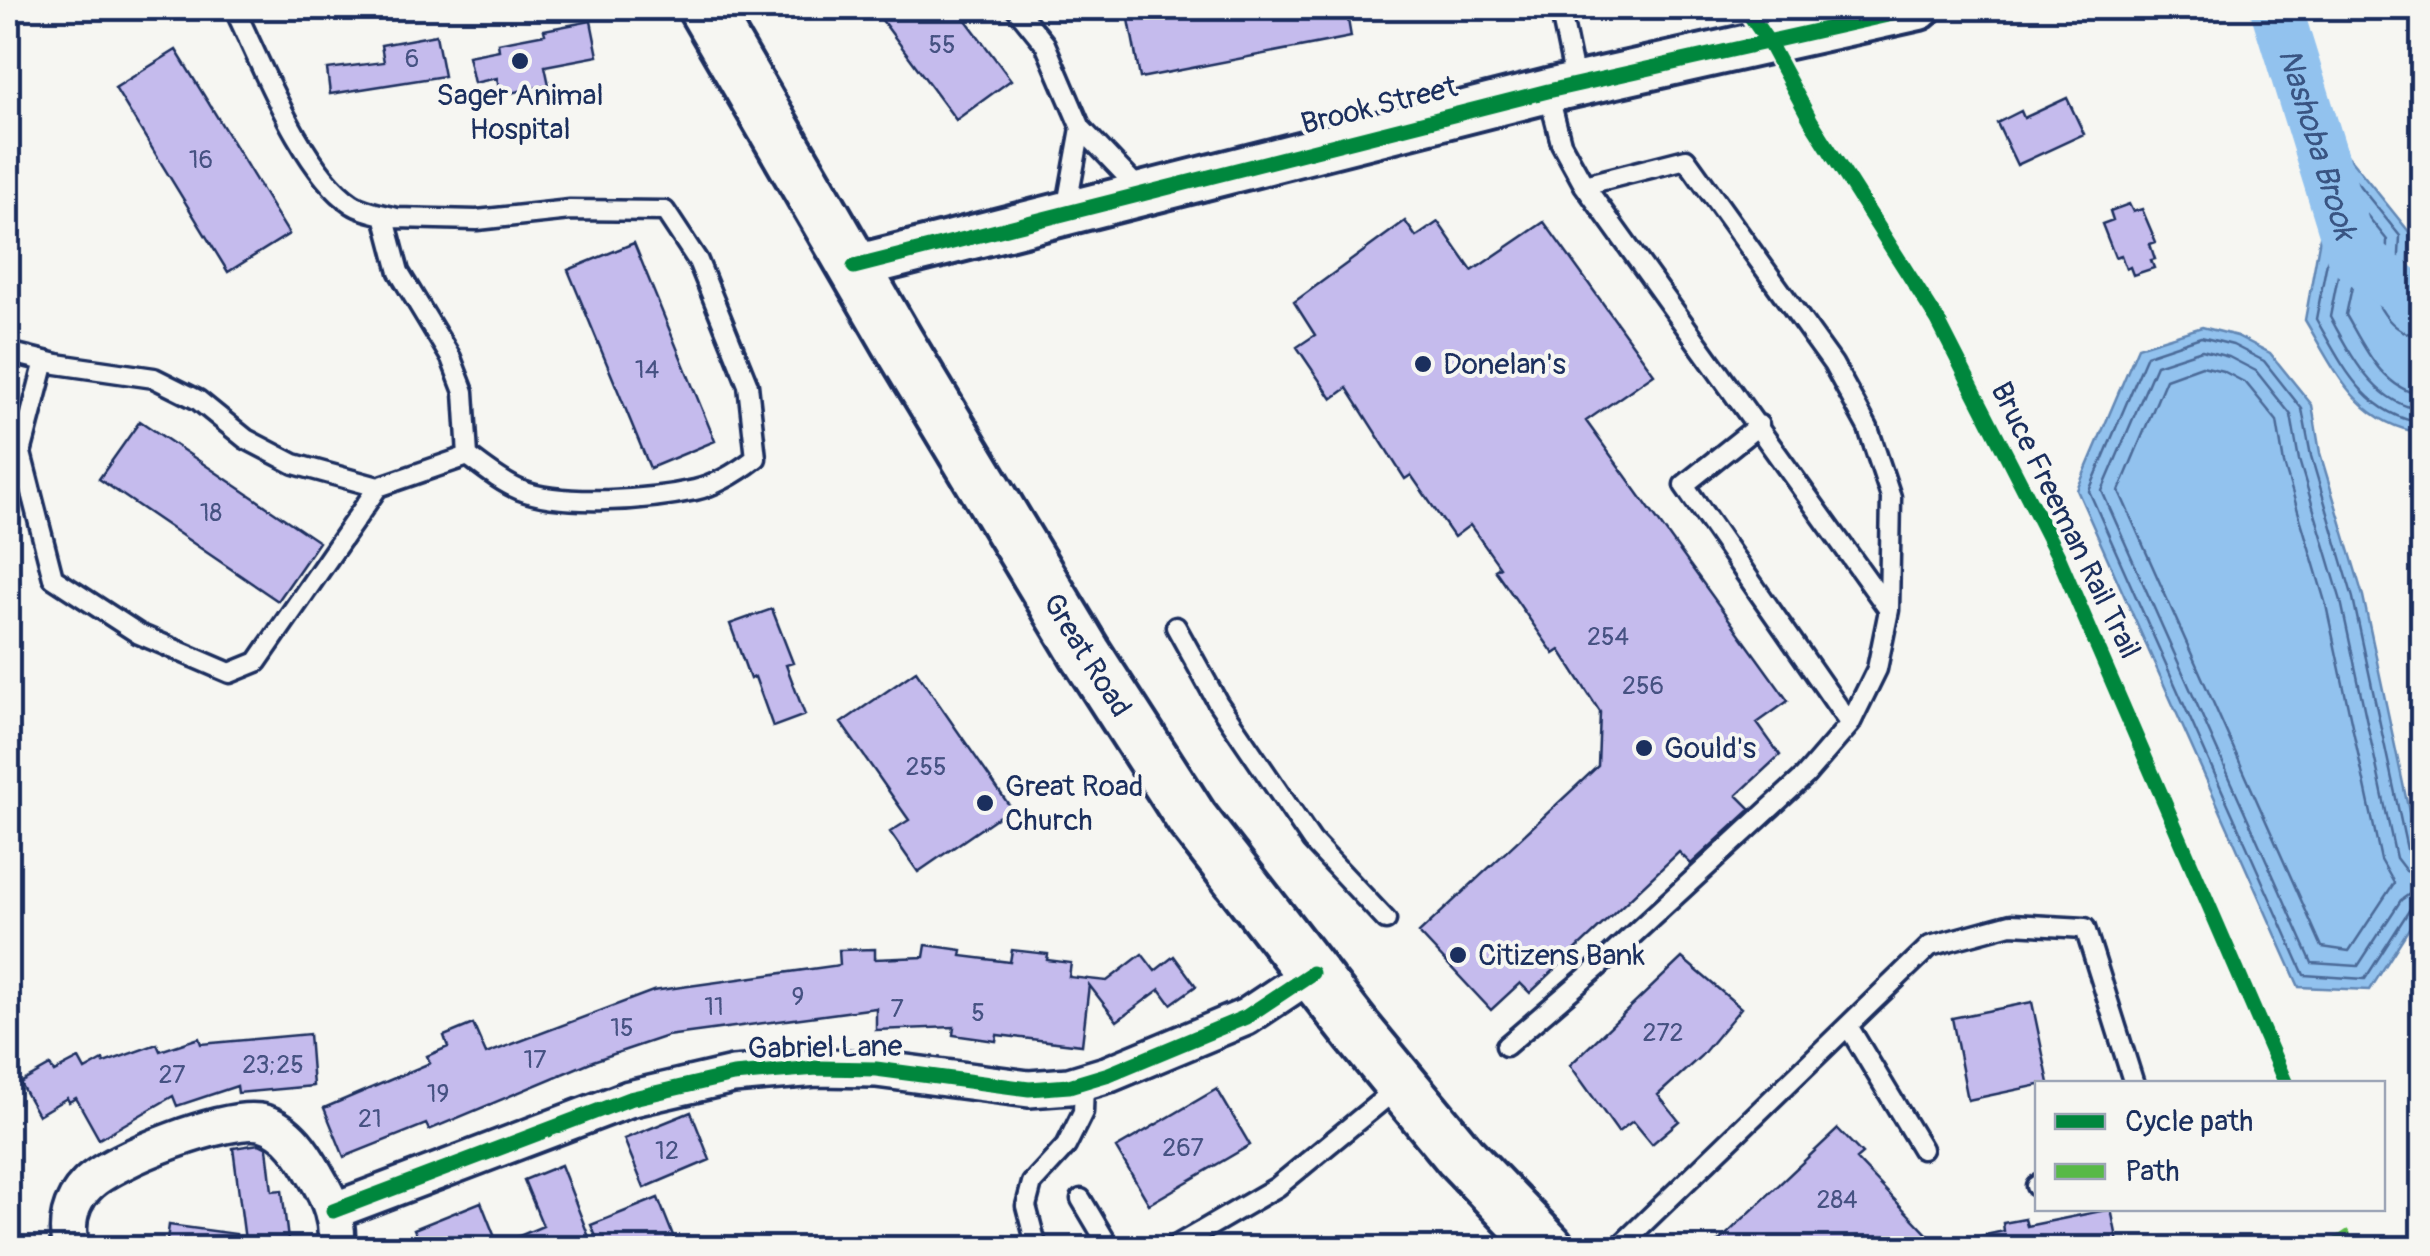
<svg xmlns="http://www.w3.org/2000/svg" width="2430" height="1256" viewBox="0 0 2430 1256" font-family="Pangolin,sans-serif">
	<rect width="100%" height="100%" fill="#f6f6f2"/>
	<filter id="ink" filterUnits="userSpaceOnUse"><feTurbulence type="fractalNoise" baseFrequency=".01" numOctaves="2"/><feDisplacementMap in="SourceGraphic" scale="20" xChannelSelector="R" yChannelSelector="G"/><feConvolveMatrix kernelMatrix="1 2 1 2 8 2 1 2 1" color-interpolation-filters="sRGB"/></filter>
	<g filter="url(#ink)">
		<path fill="#92c2ee" stroke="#6287b4" stroke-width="2.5" d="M 2348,156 L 2410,233 L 2408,272 L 2422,309 L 2422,433 C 2357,424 2336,372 2305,320 L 2333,165 Z
			M 2202,327 L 2237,336 L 2270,353 L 2312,405 L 2320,453 L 2363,596 L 2422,873 L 2422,908 L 2370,990 L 2299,987 L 2077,490 L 2138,347 Z"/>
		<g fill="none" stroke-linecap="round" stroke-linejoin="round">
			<path stroke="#4b6a98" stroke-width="2.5" d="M 2422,308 L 2410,303 L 2398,273 L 2400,236 L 2350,174 L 2344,173 L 2316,319 C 2343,366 2364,414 2422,423
				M 2422,321 L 2409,318 L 2398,308 L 2386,277 L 2387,240 L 2358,204 L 2352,203 L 2330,317 C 2352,356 2373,403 2422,410
				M 2422,336 C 2390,335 2371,301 2371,271 C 2370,259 2375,250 2367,239 L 2362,240 L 2346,315 C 2364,346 2382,389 2422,395
				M 2202,366 L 2223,371 L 2246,383 L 2277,421 L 2284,464 L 2326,605 L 2381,860 L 2394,883 L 2349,951 L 2322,947 L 2119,491 L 2166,379 Z
				M 2422,863 L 2414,862 L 2408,854 L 2353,598 L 2311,456 L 2302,409 L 2264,361 L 2233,345 L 2201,337 L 2147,355 L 2089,491 L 2304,975 L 2365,979 L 2410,909 L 2422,904
				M 2422,876 L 2406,871 L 2396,858 L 2341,601 L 2299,460 L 2291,415 L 2256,371 L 2229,357 L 2202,350 L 2156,365 L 2102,491 L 2312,963 L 2358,966 L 2401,900 L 2411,893 L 2422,891"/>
			<path stroke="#92c2ee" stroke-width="52" id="s1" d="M 2276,8 L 2352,254 L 2422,306"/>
		</g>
		<path fill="#c5bbed" stroke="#1b2f5e" stroke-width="2.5" d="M 873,8 L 957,8 L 1011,80 L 956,120 Z
			M 1160,8 L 1346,8 L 1351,37 L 1140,78 L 1128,14 Z
			M 591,21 L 598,56 L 545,66 L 549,85 L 500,95 L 497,78 L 474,83 L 468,56 L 499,50 L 498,43 L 545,34 L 544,30 Z
			M 436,35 L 444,76 L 330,94 L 327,69 L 384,62 L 381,45 Z
			M 176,50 L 289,234 L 228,272 L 115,88 Z
			M 2067,98 L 2084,134 L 2017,165 L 1997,123 L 2021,111 L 2024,118 Z
			M 2129,204 L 2133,212 L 2142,209 L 2156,242 L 2150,244 L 2155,259 L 2151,260 L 2154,268 L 2133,275 L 2130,267 L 2126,269 L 2121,255 L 2115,257 L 2102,224 L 2113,220 L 2110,211 Z
			M 1405,221 L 1416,237 L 1438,222 L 1472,271 L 1544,222 L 1654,374 L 1586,421 L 1788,701 L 1757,723 L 1780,755 L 1737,795 L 1751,809 L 1691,864 L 1679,852 L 1530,993 L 1520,983 L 1491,1010 L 1419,933 L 1598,766 L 1600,712 L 1560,650 L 1554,654 L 1495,570 L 1500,567 L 1470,525 L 1454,537 L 1411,475 L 1405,479 L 1347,388 L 1332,399 L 1297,347 L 1315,335 L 1294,302 Z
			M 634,243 L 715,441 L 650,468 L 568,270 Z
			M 140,421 L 319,542 L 278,601 L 99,479 Z
			M 772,609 L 793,663 L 786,665 L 805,715 L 773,727 L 755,677 L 750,679 L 730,624 Z
			M 916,671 L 1011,808 L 918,872 L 890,832 L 909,820 L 841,723 Z
			M 926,945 L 962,950 L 961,956 L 1010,962 L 1012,950 L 1048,954 L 1047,960 L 1071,963 L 1069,977 L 1107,981 L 1142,954 L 1155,971 L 1174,956 L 1196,986 L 1171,1004 L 1160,989 L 1117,1021 L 1089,985 L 1082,1045 L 997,1035 L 996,1041 L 953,1035 L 954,1027 L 876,1030 L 876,1008 L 667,1036 L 593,1061 L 429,1130 L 426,1124 L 344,1157 L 324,1108 L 430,1063 L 427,1056 L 448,1047 L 444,1036 L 473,1024 L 486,1054 L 653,991 L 840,965 L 839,950 L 875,949 L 875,959 L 924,957 Z
			M 1682,958 L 1741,1008 L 1701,1056 L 1658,1095 L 1679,1121 L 1652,1144 L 1633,1121 L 1618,1132 L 1570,1065 Z
			M 2032,1002 L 2049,1083 L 1968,1100 L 1952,1018 Z
			M 309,1034 L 313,1086 L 238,1093 L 237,1086 L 177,1106 L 173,1096 L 99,1139 L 76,1098 L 69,1102 L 67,1098 L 38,1115 L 20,1083 L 50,1066 L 54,1072 L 79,1059 L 85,1070 L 103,1060 L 104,1063 L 157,1044 L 160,1051 L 199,1038 L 201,1044 Z
			M 1217,1089 L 1250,1145 L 1149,1204 L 1116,1148 Z
			M 691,1112 L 710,1160 L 644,1188 L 624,1139 Z
			M 1838,1129 L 1862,1154 L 1856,1159 L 1929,1236 L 1915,1248 L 1712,1248 Z
			M 259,1144 L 267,1148 L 272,1191 L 282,1190 L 289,1248 L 246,1248 L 233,1148 Z
			M 561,1165 L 589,1237 L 561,1248 L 422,1248 L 414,1229 L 481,1202 L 498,1245 L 543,1226 L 524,1180 Z
			M 658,1198 L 678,1248 L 601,1248 L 591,1225 Z
			M 2111,1209 L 2119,1248 L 1972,1248 L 1971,1238 L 2004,1231 L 2003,1223 L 2025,1219 L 2027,1226 Z
			M 169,1225 L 236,1234 L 235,1248 L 166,1248 Z"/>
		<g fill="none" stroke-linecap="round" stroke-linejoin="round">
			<g stroke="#1b2f5e" stroke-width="25">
				<path id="service" d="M 234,8 C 261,63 302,171 352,204 C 364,212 382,214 396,218 L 477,220 L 570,210 L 665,211 L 698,261 L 748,385 L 756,458 C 739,471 717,485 695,490 C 650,500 563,507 520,490 C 501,482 484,468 468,456 L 464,392 L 451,358 L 399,272 L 384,215
					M 1016,8 L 1045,44 L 1081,128 L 1141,191
					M 1560,8 L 1576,85
					M 1584,185 L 1686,159 L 1833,364 L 1868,428 L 1891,497 L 1889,610
					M 1066,211 L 1081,128
					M 8,352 L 57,364 L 154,378 L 198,400 L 246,439 L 294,464 L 378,487 L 468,456
					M 45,361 L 21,453 L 53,578 L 139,634 L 230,673 L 257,662 L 378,487
					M 1759,425 L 1684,485 L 1850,724
					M 1176,627 L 1218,703 L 1312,841 L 1386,920
					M 1848,1026 L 1922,1149
					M 1506,1046 L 1598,967 L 1805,776 L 1850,724 L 1877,669 L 1889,610 L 1584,185 L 1561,143 L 1548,92
					M 2036,1186 L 2038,1185
					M 1081,1199 L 1110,1248
					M 1037,1248 L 1026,1206 L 1032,1183 L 1066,1146 L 1083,1112 L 1084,1082
					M 1172,1248 L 1277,1187 L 1401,1085
					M 1618,1248 L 1930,946 L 2011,924 L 2085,928 L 2134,1084"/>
			</g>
			<g stroke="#1b2f5e" stroke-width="42">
				<path id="minor" d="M 333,1211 L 629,1099 L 733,1075 L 817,1068 L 876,1069 L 1029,1089 L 1069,1086 L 1109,1074 L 1246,1017 L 1312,973
					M 71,1248 C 65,1225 70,1202 87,1185 C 110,1160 231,1113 264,1123 C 289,1130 304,1155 316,1176 C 330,1199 339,1221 336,1248"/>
			</g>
			<g stroke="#1b2f5e" stroke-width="50">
				<path id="tertiary" d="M 854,267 L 1548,91 L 1919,8"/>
			</g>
			<g stroke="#1b2f5e" stroke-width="58">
				<g id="secondary">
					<path id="s2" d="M 704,8 L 897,341 L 1085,653 L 1192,819 L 1357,1031 L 1460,1156 L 1548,1248"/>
				</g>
			</g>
			<use href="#service" stroke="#f6f6f2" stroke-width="18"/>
			<use href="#minor" stroke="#f6f6f2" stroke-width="35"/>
			<use href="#tertiary" stroke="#f6f6f2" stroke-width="42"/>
			<use href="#secondary" stroke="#f6f6f2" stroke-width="50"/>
			<path stroke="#58b947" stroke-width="12" stroke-dasharray="25 12" stroke-linecap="butt" d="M 2330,1248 L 2351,1234"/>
			<g stroke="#f6f6f2" stroke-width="21">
				<path id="cycleway" d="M 1745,8 L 1769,43 L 1811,121 L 1938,321 L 2058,556 L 2286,1084
					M 854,267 L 1548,91 L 1919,8
					M 333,1211 L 629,1099 L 733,1075 L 817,1068 L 876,1069 L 1029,1089 L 1069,1086 L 1109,1074 L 1246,1017 L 1312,973"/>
			</g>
			<use href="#cycleway" stroke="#00873e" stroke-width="15"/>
		</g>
	</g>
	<g fill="#1b2f5e" stroke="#f6f6f2" stroke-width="4">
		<circle cx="520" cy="61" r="10"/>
		<circle cx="1423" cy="364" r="10"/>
		<circle cx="1644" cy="748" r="10"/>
		<circle cx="985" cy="803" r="10"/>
		<circle cx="1458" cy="955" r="10"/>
	</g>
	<g text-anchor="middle" stroke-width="8" stroke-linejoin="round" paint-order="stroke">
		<g font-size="25" fill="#465282">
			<text x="942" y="53">55</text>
			<text x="412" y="67">6</text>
			<text x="201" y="168">16</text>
			<text x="647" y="378">14</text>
			<text x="211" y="521">18</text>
			<text x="1608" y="645">254</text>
			<text x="1643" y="694">256</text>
			<text x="926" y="775">255</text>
			<text x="798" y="1005">9</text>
			<text x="714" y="1015">11</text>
			<text x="897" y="1017">7</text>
			<text x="978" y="1021">5</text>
			<text x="622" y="1036">15</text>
			<text x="1663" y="1041">272</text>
			<text x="535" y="1068">17</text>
			<text x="273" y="1073">23;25</text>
			<text x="172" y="1083">27</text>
			<text x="438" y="1102">19</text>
			<text x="370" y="1127">21</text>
			<text x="1183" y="1156">267</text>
			<text x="667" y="1159">12</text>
			<text x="1837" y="1208">284</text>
		</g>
		<g font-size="30" fill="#1b2f5e" stroke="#f6f6f2" text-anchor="start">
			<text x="520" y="105" text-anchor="middle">Sager Animal<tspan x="520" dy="34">Hospital</tspan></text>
			<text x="1443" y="374">Donelan's</text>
			<text x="1664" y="758">Gould's</text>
			<text x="1005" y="796">Great Road<tspan x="1005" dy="34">Church</tspan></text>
			<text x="1478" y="965">Citizens Bank</text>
		</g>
		<g font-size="30" fill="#1b2f5e" stroke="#f6f6f2">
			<text transform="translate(1379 105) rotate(-14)" y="10">Brook Street</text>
			<text transform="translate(2066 520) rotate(64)" y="10">Bruce Freeman Rail Trail</text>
			<text dy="10" stroke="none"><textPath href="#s2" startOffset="752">Great Road</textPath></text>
			<text transform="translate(825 1047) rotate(-1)" y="10">Gabriel Lane</text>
		</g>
		<g font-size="32" font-style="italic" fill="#395482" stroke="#f6f6f2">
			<text dy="11" stroke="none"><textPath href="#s1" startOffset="142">Nashoba Brook</textPath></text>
		</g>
	</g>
	<rect width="2430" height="1256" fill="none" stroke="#f6f6f2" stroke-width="40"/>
	<rect x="20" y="20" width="2390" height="1216" fill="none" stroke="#1b2f5e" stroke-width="4" filter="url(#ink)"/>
	<rect x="2035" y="1081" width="350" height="130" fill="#f6f6f2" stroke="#9ea6b7" stroke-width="2.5"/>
	<rect x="2055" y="1114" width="50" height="15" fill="#00873e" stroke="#9ea6b7" stroke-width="2.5"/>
	<text x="2125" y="1131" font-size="30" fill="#1b2f5e">Cycle path</text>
	<rect x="2055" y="1164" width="50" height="15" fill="#58b947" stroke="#9ea6b7" stroke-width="2.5"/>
	<text x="2125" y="1181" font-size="30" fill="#1b2f5e">Path</text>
</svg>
